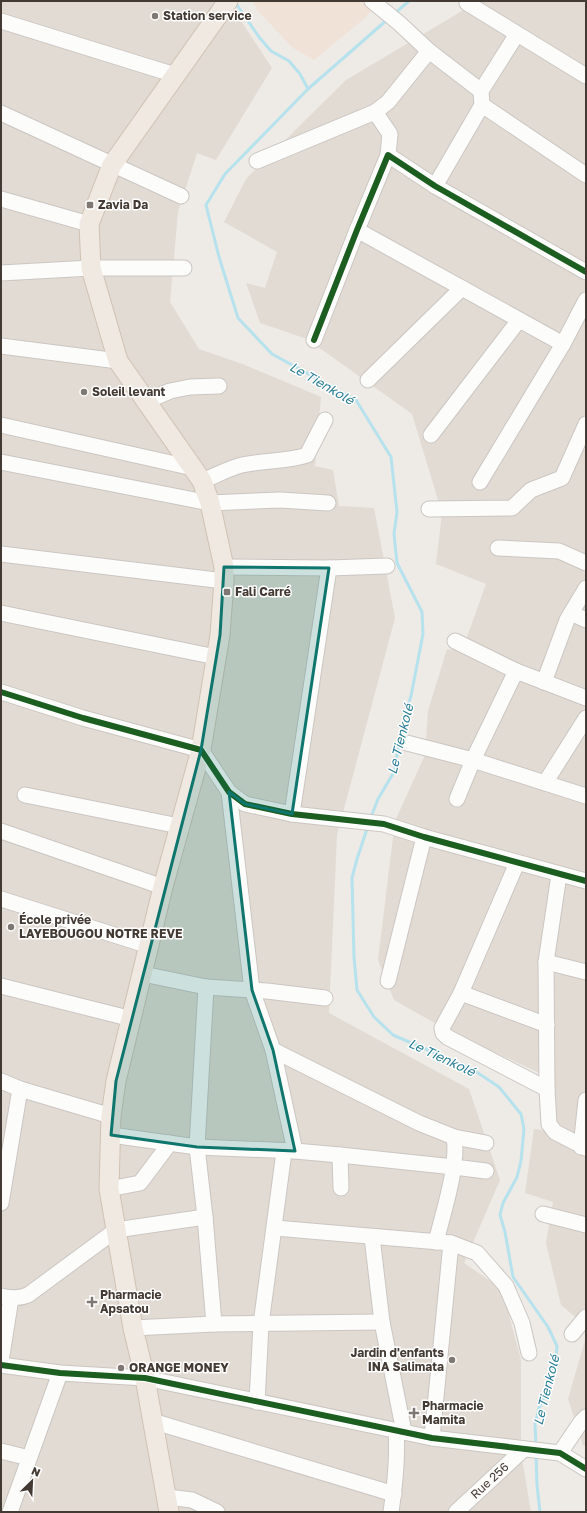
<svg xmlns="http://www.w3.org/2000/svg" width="587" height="1513" viewBox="0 0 587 1513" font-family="'Golos Text',sans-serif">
	<rect width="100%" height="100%" fill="#eeeae6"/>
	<path fill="#e2dbd3" d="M 1,1 L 228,1 L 272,68 L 216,160 L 197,153 L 178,212 L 170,302 L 199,349 L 245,365 L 321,397 L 315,466 L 333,470 L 339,506 L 374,508 L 395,618 L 337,835 L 329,1013 L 469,1089 L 500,1180 L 464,1263 L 502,1289 L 521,1360 L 521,1453 L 531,1512 L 1,1512 Z
		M 470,1 L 586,1 L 586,1326 L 561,1305 L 546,1243 L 553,1202 L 525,1193 L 534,1129 L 553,1131 L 553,1079 L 454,1034 L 394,1000 L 378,960 L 395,821 L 425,755 L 428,711 L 447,649 L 462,651 L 486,584 L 436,564 L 442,513 L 412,414 L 307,339 L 260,323 L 246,283 L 265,288 L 277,252 L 224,222 L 246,179 L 346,80 L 462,11 Z
		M 586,1337 L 586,1447 L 583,1445 L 568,1399 Z"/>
	<path fill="#f1e2d8" d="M 252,1 L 379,1 L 365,18 L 314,60 L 293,48 L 257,10 Z"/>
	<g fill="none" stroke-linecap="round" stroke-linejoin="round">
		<path stroke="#b6e2ed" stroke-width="3" d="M 236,1 L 237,5 L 259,37 L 271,51 L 289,61 L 300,74 L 308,89 L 225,174 L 206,205 L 219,257 L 238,318 L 272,354 L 356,400 L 391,457 L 397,512 L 394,534 L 397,563 L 422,612 L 423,634 L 411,696 L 403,721 L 394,772 L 378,799 L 371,817
			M 394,14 L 409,1
			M 308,89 L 388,19
			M 368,826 L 357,859 L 352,878 L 354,957 L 357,990 L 374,1017 L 393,1035 L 472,1069 L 499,1087 L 521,1114 L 524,1129 L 521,1161 L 517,1177 L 503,1203 L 500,1215 L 505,1232 L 513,1277 L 548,1327 L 557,1346 L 556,1358 L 550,1384 L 539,1408 L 535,1424 L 536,1446
			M 536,1454 L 537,1485 L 540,1512"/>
		<g stroke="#cbc6c2" stroke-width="17">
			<g id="minor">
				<path d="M 372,1 L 399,23 L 429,51 L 481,91"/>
				<path d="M 467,3 L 586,76"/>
				<path d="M 1,21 L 175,75"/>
				<path d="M 517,34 L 481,91 L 482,105 L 586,175"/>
				<path d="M 375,112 L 390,134 L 388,155"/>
				<path d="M 1,113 L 181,196"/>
				<path d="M 257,161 L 375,112 L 388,102 L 429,51"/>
				<path d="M 435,186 L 482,105"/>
				<path d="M 1,199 L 89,224"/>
				<path d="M 357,230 L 563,344"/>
				<path d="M 1,273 L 91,268 L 184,268"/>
				<path d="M 314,340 L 357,230 L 388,155 L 435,186 L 586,272"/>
				<path d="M 1,346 L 118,361"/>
				<path d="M 368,380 L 462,288"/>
				<path d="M 147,401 L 170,391 L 190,387 L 219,386"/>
				<path d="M 1,425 L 193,468"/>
				<path d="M 431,435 L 519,320"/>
				<path d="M 1,462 L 210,503 L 280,500 L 328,503"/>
				<path d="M 202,481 C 215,476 229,468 242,465 C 264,460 287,462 307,455 L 325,420"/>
				<path d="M 480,482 L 563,344 L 586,300"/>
				<path d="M 429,509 L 512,508 L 531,490 L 562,478 L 586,424"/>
				<path d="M 498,548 L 559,551 L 586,563"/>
				<path d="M 1,554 L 224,581"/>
				<path d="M 224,567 L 329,568 L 387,566"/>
				<path d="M 1,613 L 216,657"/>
				<path d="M 571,613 L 586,620"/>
				<path d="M 455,641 L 516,671 L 586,698"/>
				<path d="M 544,682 L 567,620 L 586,588"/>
				<path d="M 1,692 L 83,718 L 201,750 L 229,792 L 245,804 L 292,814 L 384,824 L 424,837 L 586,881"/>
				<path d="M 407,743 L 473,760 L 586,796"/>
				<path d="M 545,783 L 586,718"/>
				<path d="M 229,792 L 252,990 L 273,1050 L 295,1151"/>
				<path d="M 25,795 L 179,826"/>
				<path d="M 457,799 L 473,760 L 516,671"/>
				<path d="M 292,814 L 329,568"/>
				<path d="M 1,831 L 163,887"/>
				<path d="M 517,863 L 461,993 L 442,1028 L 443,1033 L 447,1037 L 547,1089"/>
				<path d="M 559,875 L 546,962 L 547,1089 L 549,1124 L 555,1132 L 586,1148"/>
				<path d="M 1,899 L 149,946"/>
				<path d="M 546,962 L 586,972"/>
				<path d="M 143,974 L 206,987 L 267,991 L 325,998"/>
				<path d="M 388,981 L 424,837"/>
				<path d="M 1,986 L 132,1019"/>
				<path d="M 206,987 L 197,1147 L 205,1217 L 214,1324"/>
				<path d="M 461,993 L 547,1025"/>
				<path d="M 273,1050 L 419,1123 L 454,1137 L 486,1143"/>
				<path d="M 1,1081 L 20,1089 L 111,1116"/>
				<path d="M 111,1135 L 197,1147 L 295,1151 L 340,1155 L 454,1167 L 486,1171"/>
				<path d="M 581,1147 L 586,1100"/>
				<path d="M 340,1155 L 341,1188"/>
				<path d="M 109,1189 L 140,1183 L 170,1143"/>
				<path d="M 1,1203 L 20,1089"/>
				<path d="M 543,1214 L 586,1225"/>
				<path d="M 275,1228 L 451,1243 L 477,1253 L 506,1286 L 522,1323 L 529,1353"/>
				<path d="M 372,1237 L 382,1322 L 404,1432"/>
				<path d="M 436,1242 C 443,1213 459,1165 454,1137"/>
				<path d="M 1,1296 C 11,1298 18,1299 28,1295 L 116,1230 L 205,1217"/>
				<path d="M 133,1328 L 214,1324 L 382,1322"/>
				<path d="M 572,1334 L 586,1317"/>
				<path d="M 1,1361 L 11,1298"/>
				<path d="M 1,1365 L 60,1373 L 145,1378 L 432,1438 L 560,1453 L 586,1469"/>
				<path d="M 257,1402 L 261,1324 L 284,1152"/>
				<path d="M 152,1421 L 394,1494"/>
				<path d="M 432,1438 L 451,1243"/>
				<path d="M 1,1451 L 29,1458"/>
				<path d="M 560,1453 L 581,1422 L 586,1417"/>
				<path d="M 167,1497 L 192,1500 L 217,1512"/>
				<path d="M 10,1512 L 60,1373"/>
				<path d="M 391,1512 C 395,1485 398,1457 396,1431"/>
				<path id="s1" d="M 456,1512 L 524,1449"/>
			</g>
		</g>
		<g stroke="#d0c2b3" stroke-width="21">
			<path id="major" d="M 169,1512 L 145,1378 L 133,1328 L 109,1189 L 111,1116 L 116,1081 L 163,887 L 201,750 L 220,635 L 224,581 L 224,567 L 210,503 L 202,481 L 118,361 L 91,268 L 89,224 L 112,165 L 228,1"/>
		</g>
		<use href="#minor" stroke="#fcfcfb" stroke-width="15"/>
		<use href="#major" stroke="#f0e9e2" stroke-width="19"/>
		<g stroke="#fff" stroke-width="8">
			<path id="cycleway" d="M 314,340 L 357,230 L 388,155 L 435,186 L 586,272
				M 1,692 L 83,718 L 201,750 L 229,792 L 245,804 L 292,814 L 384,824 L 424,837 L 586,881
				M 1,1365 L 60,1373 L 145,1378 L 432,1438 L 560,1453 L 586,1469"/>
		</g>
		<use href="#cycleway" stroke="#1b5e20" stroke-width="6"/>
	</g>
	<path fill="#0f766e" fill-opacity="0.2" stroke="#0f766e" stroke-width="3" stroke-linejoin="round" d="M 224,567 L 329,568 L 292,814 L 245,804 L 229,792 L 252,990 L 273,1050 L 295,1151 L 197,1147 L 111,1135 L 116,1081 L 201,750 L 220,635 Z"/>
	<g fill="#7f7872" stroke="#fff" stroke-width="1.5">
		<circle cx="155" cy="16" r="4"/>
		<rect x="86" y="201" width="8" height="8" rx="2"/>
		<circle cx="84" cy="392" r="4"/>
		<rect x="223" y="588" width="8" height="8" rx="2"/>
		<circle cx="11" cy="927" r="4"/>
		<path d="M90 1296h4v4h4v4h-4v4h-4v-4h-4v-4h4z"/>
		<circle cx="452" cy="1360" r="4"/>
		<circle cx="121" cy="1368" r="4"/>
		<path d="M412 1407h4v4h4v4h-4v4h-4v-4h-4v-4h4z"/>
	</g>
	<g text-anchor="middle" stroke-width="3" stroke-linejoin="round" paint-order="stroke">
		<g font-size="12" font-weight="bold" fill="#433a33" stroke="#fff" text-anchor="start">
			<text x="163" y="20">Station service</text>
			<text x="98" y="209">Zavia Da</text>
			<text x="92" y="396">Soleil levant</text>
			<text x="235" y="596">Fali Carré</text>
			<text x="19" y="924">École privée<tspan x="19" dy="14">LAYEBOUGOU NOTRE REVE</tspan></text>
			<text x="100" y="1299">Pharmacie<tspan x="100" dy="14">Apsatou</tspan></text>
			<text x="444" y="1357" text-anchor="end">Jardin d'enfants<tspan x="444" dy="14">INA Salimata</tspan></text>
			<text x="129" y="1372">ORANGE MONEY</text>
			<text x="422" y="1410">Pharmacie<tspan x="422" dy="14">Mamita</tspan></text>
		</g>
		<g font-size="12" fill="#433a33" stroke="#fff">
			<text dy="4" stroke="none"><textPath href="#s1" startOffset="46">Rue 256</textPath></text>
		</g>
		<g font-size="13" font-style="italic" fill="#297e96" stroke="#fff">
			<text transform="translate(322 383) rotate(30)" y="5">Le Tienkolé</text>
			<text transform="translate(400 739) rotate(-76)" y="5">Le Tienkolé</text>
			<text transform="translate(442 1057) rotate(25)" y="5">Le Tienkolé</text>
			<text transform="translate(546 1390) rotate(-76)" y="5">Le Tienkolé</text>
		</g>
	</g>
	<rect width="587" height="1513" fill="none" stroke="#433a33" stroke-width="4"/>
	<g transform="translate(32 1481) rotate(24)" stroke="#ffffff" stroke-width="3" paint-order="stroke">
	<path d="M0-3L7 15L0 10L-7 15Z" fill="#433a33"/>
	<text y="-6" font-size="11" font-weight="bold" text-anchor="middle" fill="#433a33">N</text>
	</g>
</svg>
